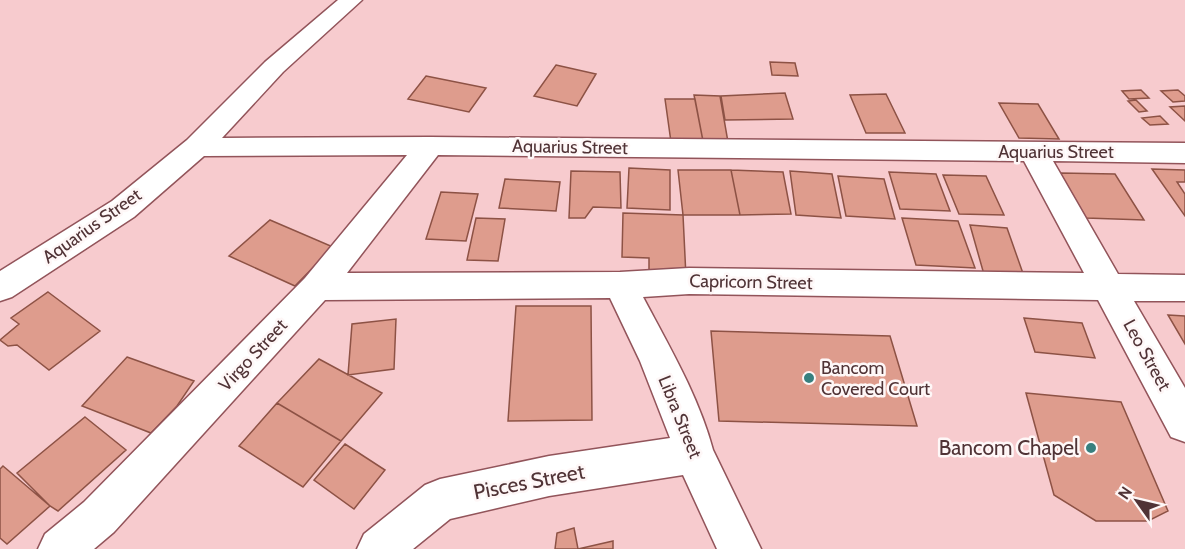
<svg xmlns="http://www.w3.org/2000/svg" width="1185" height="549" viewBox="0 0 1185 549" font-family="Cabin,sans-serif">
	<rect width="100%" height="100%" fill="#f7cbce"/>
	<path fill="#de9c8d" stroke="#8d5245" stroke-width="1.5" d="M 770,62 L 795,63 L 798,76 L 772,75 Z
		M 556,65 L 596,74 L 577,106 L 534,96 Z
		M 426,76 L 486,88 L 469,112 L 408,99 Z
		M 1141,90 L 1149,98 L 1129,99 L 1122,91 Z
		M 1178,90 L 1185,96 L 1185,101 L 1173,102 L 1161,91 Z
		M 785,93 L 793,119 L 725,120 L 721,96 Z
		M 886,94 L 905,133 L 866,133 L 850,95 Z
		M 694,95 L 720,96 L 728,142 L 703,141 Z
		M 665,99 L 695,99 L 703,141 L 671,142 Z
		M 1136,100 L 1147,111 L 1139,112 L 1128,101 Z
		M 999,103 L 1038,104 L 1059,139 L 1019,138 Z
		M 1185,106 L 1185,121 L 1170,107 Z
		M 1160,116 L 1168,124 L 1150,125 L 1142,118 Z
		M 629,168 L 670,170 L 670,210 L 627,208 Z
		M 1152,169 L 1185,170 L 1185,182 L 1177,182 L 1185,194 L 1185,216 Z
		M 678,170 L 731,170 L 740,215 L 683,215 Z
		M 731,170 L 783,172 L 791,214 L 740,215 Z
		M 571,171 L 620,172 L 621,208 L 593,207 L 585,218 L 569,218 Z
		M 790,171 L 832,174 L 841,218 L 796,215 Z
		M 889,172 L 936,174 L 950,211 L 900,209 Z
		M 1060,173 L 1115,174 L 1144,220 L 1086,218 Z
		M 943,175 L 986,176 L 1004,215 L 959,214 Z
		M 838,176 L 884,179 L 895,219 L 846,216 Z
		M 505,179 L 560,182 L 556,211 L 499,208 Z
		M 441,192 L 478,194 L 466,241 L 426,239 Z
		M 623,213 L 683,215 L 686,277 L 649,275 L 649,258 L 622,257 Z
		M 476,218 L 505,219 L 498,261 L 467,260 Z
		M 902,218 L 958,221 L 975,268 L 916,265 Z
		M 270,220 L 333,247 L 295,286 L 229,256 Z
		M 970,225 L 1007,228 L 1026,282 L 985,278 Z
		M 48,292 L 100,331 L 49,370 L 17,345 L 8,346 L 0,340 L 19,324 L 11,318 Z
		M 516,306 L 591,306 L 592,420 L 508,421 Z
		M 1168,315 L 1185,316 L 1185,344 Z
		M 1024,318 L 1082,323 L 1095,358 L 1035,352 Z
		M 396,319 L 394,369 L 348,375 L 352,324 Z
		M 711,331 L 890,336 L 917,426 L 719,421 Z
		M 127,357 L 194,381 L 177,406 L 151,433 L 82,406 Z
		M 319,359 L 382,393 L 341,441 L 277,403 Z
		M 1026,393 L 1121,402 L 1168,511 L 1148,521 L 1096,521 L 1054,495 Z
		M 277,403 L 341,441 L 303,487 L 239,446 Z
		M 85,417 L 126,450 L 58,511 L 50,506 L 17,473 Z
		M 345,444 L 385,470 L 354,509 L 314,480 Z
		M 3,466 L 50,506 L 7,544 L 0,538 L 0,469 Z
		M 574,528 L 578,549 L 613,541 L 613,549 L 555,549 L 557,533 Z"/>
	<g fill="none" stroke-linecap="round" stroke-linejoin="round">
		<g stroke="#92545a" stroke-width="3">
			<path id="minor" d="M 338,0 L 362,0 L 283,72 L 222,138 L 430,137 L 1185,143 L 1185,163 L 1053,161 L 1118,274 L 1185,275 L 1185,301 L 1134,301 L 1185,388 L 1185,442 L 1171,437 L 1098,300 L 689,294 L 643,297 C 669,346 699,397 713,450 L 761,549 L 717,549 L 683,475 L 549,496 L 450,519 L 413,549 L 357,549 L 364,534 L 425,485 L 440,479 L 549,456 L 670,438 L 640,361 L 610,298 L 325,300 L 114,532 L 94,549 L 38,549 L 45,534 L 84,502 L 305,278 L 407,155 L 204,156 L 134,217 L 12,297 L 0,301 L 0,271 L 112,201 L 187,140 L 265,62 ZM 438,155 L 1024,161 L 1084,273 L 689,268 L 620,272 L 347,273 Z"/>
		</g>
		<use href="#minor" fill="#fff" fill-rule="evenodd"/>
	</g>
	<g fill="#38807f" stroke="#fef7f7" stroke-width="2">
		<circle cx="809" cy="378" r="6"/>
		<circle cx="1091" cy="448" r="6"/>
	</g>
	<g text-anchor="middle" stroke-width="5" stroke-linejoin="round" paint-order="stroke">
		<g font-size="18" fill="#503336" stroke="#fef7f7">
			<text transform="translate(570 147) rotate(1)" y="6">Aquarius Street</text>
			<text x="1056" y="158">Aquarius Street</text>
			<text transform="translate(92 226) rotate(-35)" y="6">Aquarius Street</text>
			<text transform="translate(751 282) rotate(1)" y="6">Capricorn Street</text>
			<text transform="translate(253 355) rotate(-47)" y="6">Virgo Street</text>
			<text transform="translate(1147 355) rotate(61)" y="6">Leo Street</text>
			<text transform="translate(680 417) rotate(68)" y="6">Libra Street</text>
		</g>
		<g font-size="18" fill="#503336" stroke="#fef7f7" text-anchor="start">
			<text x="821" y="374">Bancom<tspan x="821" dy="21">Covered Court</tspan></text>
		</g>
		<g font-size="21" fill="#503336" stroke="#fef7f7" text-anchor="end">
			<text x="1079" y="455">Bancom Chapel</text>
		</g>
		<g font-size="21" fill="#503336" stroke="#fef7f7">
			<text transform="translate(529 482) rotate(-11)" y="7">Pisces Street</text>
		</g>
	</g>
	<g transform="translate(1137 501) rotate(304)" stroke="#fef7f7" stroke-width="4.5" paint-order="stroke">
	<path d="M0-4.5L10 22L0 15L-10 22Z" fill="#503336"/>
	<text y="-9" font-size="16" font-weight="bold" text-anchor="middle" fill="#503336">N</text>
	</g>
</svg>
